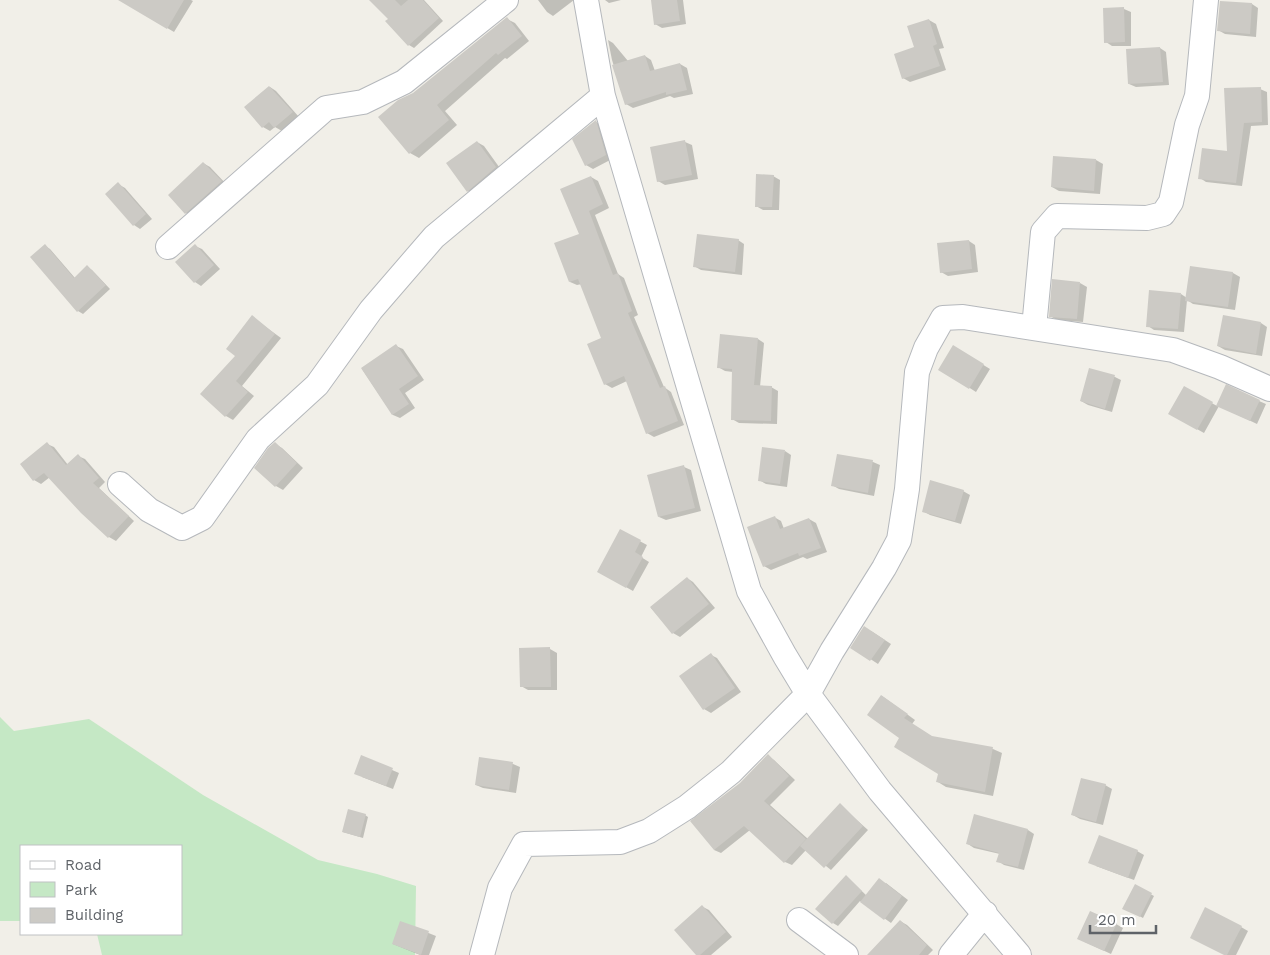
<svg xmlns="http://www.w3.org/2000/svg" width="1270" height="955" viewBox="0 0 1270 955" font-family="'Work Sans',sans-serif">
	<rect width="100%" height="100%" fill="#f1efe8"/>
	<path fill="#c5e8c5" d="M 0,717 L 14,731 L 89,719 L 203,795 L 318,860 L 377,874 L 416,886 L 415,955 L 102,955 L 97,934 L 181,934 L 181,846 L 21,846 L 21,921 L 0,921 Z"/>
	<path fill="#0003" d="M 143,0 L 191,0 L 193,1 L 174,32 L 137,10 Z
		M 370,0 L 424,0 L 443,21 L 414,48 L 409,45 L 390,19 Z
		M 538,0 L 574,0 L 553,16 L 547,12 Z
		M 605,0 L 621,0 L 609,3 Z
		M 652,0 L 683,0 L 686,24 L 662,28 L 655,24 Z
		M 1252,4 L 1258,8 L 1256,37 L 1225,34 L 1218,30 Z
		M 1124,9 L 1131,12 L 1131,46 L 1112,46 L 1106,42 Z
		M 507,19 L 515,23 L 529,41 L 507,59 L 505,58 L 445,111 L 457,125 L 419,158 L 410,153 L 380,117 L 413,94 Z
		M 929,20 L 936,24 L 944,48 L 939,49 L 946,70 L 910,82 L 903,78 Z
		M 608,40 L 613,43 L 628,61 L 645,56 L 651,60 L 655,71 L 680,64 L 687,68 L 693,94 L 674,98 L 670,96 L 633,108 L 626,104 L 612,60 Z
		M 1160,48 L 1166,52 L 1169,85 L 1136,87 L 1129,84 Z
		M 270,87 L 276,91 L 299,117 L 282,131 L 275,127 L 270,131 L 263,127 L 246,108 Z
		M 1260,89 L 1267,92 L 1268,125 L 1251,126 L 1242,186 L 1206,182 L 1200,178 L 1228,152 Z
		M 596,122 L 602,125 L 612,159 L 593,169 L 586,165 Z
		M 477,142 L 484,146 L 502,171 L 474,194 L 468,191 Z
		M 685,142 L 692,145 L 698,179 L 665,185 L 658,181 Z
		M 1096,160 L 1103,164 L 1100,194 L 1059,191 L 1052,187 Z
		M 203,163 L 210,167 L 228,186 L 192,217 L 186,213 Z
		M 773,176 L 780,180 L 779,210 L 763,210 L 756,206 Z
		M 591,177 L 598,181 L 609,208 L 595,215 L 618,274 L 624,278 L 638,315 L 634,317 L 664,387 L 671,392 L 684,425 L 654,437 L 647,433 L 627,381 L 612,388 L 605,384 L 603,338 L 582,284 L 577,285 L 570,282 Z
		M 118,184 L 125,188 L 152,219 L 140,229 L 134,225 Z
		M 738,240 L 744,244 L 742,275 L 701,270 L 694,266 Z
		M 969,241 L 975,245 L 978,272 L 948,276 L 941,272 Z
		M 45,246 L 50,249 L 75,278 L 87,267 L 92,270 L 110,289 L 83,314 L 78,311 Z
		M 195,246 L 202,249 L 220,269 L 201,286 L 195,282 Z
		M 1191,268 L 1233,273 L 1240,277 L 1235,310 L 1193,304 L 1187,300 L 1184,332 L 1154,330 L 1148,326 L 1181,294 L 1187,298 Z
		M 1080,283 L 1087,287 L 1083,322 L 1057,320 L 1050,316 Z
		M 252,317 L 281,338 L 242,386 L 254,396 L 233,420 L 226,416 L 202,394 L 236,356 Z
		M 1261,323 L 1267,327 L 1262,356 L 1225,350 L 1218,346 Z
		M 758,339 L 764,343 L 760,387 L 771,387 L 778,391 L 777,424 L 739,423 L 732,419 L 733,372 L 725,371 L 718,367 Z
		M 396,346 L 403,349 L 424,380 L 405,393 L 415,408 L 400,418 L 393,415 L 362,369 Z
		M 954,347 L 990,369 L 976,392 L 940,369 Z
		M 1090,370 L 1115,377 L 1121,380 L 1112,412 L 1088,405 L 1081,401 Z
		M 1185,388 L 1217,406 L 1259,401 L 1266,404 L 1257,424 L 1219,406 L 1204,433 L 1170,414 Z
		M 47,444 L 54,447 L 68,465 L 78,456 L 85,459 L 105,482 L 99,488 L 134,521 L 116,541 L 109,537 L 50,477 L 41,484 L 34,480 L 21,464 Z
		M 275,444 L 282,448 L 303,468 L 283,490 L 276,486 L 256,468 Z
		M 785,451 L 791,455 L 787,487 L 766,484 L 759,480 Z
		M 838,455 L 873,462 L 880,465 L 874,496 L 839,489 L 832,485 Z
		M 684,467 L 691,470 L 701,511 L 666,520 L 659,517 Z
		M 963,491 L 970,495 L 961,524 L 930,515 L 923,511 Z
		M 774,517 L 781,521 L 784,529 L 809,519 L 816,523 L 827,552 L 807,559 L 803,557 L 771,570 L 764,566 Z
		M 621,531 L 647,545 L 641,557 L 649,562 L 633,591 L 599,572 Z
		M 687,578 L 693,582 L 715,608 L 680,637 L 673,633 L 651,608 Z
		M 871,631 L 891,644 L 878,664 L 852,647 Z
		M 521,649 L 550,649 L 557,653 L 557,690 L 528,690 L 521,686 Z
		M 711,655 L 717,658 L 741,692 L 711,713 L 704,709 Z
		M 882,696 L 915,720 L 912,724 L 932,737 L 993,749 L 1002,753 L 993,796 L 946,787 L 938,782 L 939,774 L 901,737 Z
		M 768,756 L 774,760 L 795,780 L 770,805 L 808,839 L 840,805 L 868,830 L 831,870 L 806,850 L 792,865 L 785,862 L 750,830 L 721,853 L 714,850 L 740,784 Z
		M 362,757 L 399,773 L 393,789 L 362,777 Z
		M 480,759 L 513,764 L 520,767 L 516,793 L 483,788 L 476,785 Z
		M 1105,785 L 1112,789 L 1103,825 L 1080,819 L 1073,815 Z
		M 365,815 L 368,817 L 363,838 L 343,832 Z
		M 1028,830 L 1034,834 L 1024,870 L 1004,865 L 998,861 L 1000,854 L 974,848 L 968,844 Z
		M 1137,851 L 1144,855 L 1134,880 L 1096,866 Z
		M 846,876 L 867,896 L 886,883 L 908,900 L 891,923 L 860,901 L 838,926 L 833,923 Z
		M 1135,886 L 1154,896 L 1143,918 L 1124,908 Z
		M 703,907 L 709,910 L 732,937 L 711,955 L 697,955 Z
		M 900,921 L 907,925 L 933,950 L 928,955 L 876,955 Z
		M 401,922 L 436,936 L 429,955 L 420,955 L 393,944 Z
		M 1116,924 L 1123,928 L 1111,954 L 1085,942 Z
		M 1241,927 L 1248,931 L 1236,955 L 1225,955 Z"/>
	<path fill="#cccac5" d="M 118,0 L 184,0 L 167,29 Z
		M 369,0 L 395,0 L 401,6 L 408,0 L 423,0 L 439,18 L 408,46 L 385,21 L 388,19 Z
		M 651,0 L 677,0 L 680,21 L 654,25 Z
		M 1220,1 L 1252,3 L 1250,34 L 1217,31 Z
		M 1124,7 L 1125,42 L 1104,43 L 1103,8 Z
		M 507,17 L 522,36 L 498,55 L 496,53 L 437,105 L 449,120 L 409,154 L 378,117 L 398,100 L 413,93 Z
		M 929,19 L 937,44 L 933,46 L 940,66 L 902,79 L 894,54 L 914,47 L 907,26 Z
		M 1160,47 L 1163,82 L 1128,84 L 1126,49 Z
		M 645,55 L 650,71 L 680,63 L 687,90 L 666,95 L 666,92 L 625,105 L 612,65 Z
		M 269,86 L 293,112 L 274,128 L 269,122 L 262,128 L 244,107 Z
		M 1261,87 L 1262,122 L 1244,123 L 1236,183 L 1198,179 L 1202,148 L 1227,151 L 1224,88 Z
		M 596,120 L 606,155 L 585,166 L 572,139 Z
		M 685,140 L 692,175 L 657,182 L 650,147 Z
		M 477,141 L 496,167 L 467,192 L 446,163 Z
		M 1053,156 L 1096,159 L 1094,191 L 1051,187 Z
		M 203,162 L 222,181 L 185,214 L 168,195 Z
		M 756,174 L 774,175 L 772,207 L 755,207 Z
		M 591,176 L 603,204 L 589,211 L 613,275 L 618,273 L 632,311 L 628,313 L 660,388 L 665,386 L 678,421 L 646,434 L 624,376 L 604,385 L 587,344 L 601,338 L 578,279 L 569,282 L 554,243 L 579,234 L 560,189 Z
		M 118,182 L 146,214 L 133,226 L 105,194 Z
		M 697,234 L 739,239 L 735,272 L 693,267 Z
		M 969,240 L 972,269 L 940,273 L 937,243 Z
		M 45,244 L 74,278 L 87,265 L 106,285 L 77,312 L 30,257 Z
		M 195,244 L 214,265 L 194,283 L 175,262 Z
		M 1190,266 L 1233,272 L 1228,307 L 1185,301 Z
		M 1052,279 L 1080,282 L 1077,319 L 1049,317 Z
		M 1149,290 L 1181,293 L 1178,329 L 1146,327 Z
		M 252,315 L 275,334 L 236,381 L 248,392 L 225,417 L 200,394 L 235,356 L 226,349 Z
		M 1223,315 L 1261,322 L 1256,354 L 1217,346 Z
		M 720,334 L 758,338 L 754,385 L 772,386 L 771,421 L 731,420 L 732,369 L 717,368 Z
		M 396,344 L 418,376 L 399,389 L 409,404 L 392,415 L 361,368 Z
		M 953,345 L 984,364 L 969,389 L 938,370 Z
		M 1089,368 L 1115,375 L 1105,409 L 1080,401 Z
		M 1226,384 L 1260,400 L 1250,421 L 1216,406 Z
		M 1184,386 L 1213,402 L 1197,430 L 1168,414 Z
		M 47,442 L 66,465 L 78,454 L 99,478 L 93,483 L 129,516 L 108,538 L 81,513 L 44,473 L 33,481 L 20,464 Z
		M 275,442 L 297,463 L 275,487 L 254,468 L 268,448 Z
		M 762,447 L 785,450 L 780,484 L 758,481 Z
		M 837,454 L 873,460 L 868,493 L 831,486 Z
		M 684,465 L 695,508 L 658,517 L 647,475 Z
		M 930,480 L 964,490 L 955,521 L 922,512 Z
		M 775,516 L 780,529 L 809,518 L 821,548 L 799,556 L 798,553 L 763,567 L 747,527 Z
		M 620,529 L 641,540 L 635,552 L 643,557 L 626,588 L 597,572 Z
		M 687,577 L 709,604 L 672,634 L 650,607 Z
		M 864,626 L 885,640 L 870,661 L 850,648 Z
		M 550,647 L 551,687 L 520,687 L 519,648 Z
		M 711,653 L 735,688 L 703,710 L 679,676 Z
		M 881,695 L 908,714 L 904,718 L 932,736 L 993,747 L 985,792 L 936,782 L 938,774 L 894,747 L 899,738 L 867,715 Z
		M 768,754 L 789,776 L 764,801 L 806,839 L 784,863 L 744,826 L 714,850 L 690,821 L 740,783 Z
		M 361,755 L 393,768 L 386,786 L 354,774 Z
		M 479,757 L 513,762 L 509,790 L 475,785 Z
		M 1081,778 L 1106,784 L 1096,822 L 1071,815 Z
		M 840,803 L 863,826 L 824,868 L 800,846 Z
		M 348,809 L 366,814 L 360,837 L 342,832 Z
		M 974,814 L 1028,829 L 1018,867 L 996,862 L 999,853 L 966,844 Z
		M 1099,835 L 1138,850 L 1128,878 L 1088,863 Z
		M 846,875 L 862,891 L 832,924 L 815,909 Z
		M 879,878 L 902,896 L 884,920 L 860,902 Z
		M 1135,884 L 1152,893 L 1140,917 L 1122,909 Z
		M 702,905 L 726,932 L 700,955 L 696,955 L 674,930 Z
		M 1205,907 L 1242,926 L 1227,955 L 1224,955 L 1190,938 Z
		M 1090,911 L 1117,923 L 1104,951 L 1077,939 Z
		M 900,920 L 927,945 L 919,955 L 867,955 Z
		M 400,921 L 429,931 L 421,955 L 392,944 Z"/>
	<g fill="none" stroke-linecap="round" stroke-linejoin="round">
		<g stroke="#b5b8bc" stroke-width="26">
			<path id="minor" d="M 586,0 L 603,96 L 749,591 L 785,656 L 808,694 L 880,791 L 1019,955
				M 168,247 L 326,108 L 363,102 L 404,82 L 506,0
				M 1034,328 L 1043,232 L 1057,216 L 1147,218 L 1163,214 L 1171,202 L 1187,125 L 1197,96 L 1206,0
				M 120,484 L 149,510 L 182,528 L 202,518 L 258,439 L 317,385 L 371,310 L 434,237 L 603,96
				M 799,920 L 846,955
				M 482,955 L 500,888 L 524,844 L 620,842 L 649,831 L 687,807 L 731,772 L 808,694 L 832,651 L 884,568 L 899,540 L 907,489 L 917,372 L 926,348 L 943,318 L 963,317 L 1173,350 L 1220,367 L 1270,389
				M 951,955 L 985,913"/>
		</g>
		<use href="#minor" stroke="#fff" stroke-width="24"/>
	</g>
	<rect x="20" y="845" width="162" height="90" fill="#ffffff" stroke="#bfc1c3"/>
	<rect x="30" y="861" width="25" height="8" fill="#ffffff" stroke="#bfc1c3"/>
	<text x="65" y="870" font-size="15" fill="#5f6368">Road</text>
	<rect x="30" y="882" width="25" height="15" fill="#c5e8c5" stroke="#bfc1c3"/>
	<text x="65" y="895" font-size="15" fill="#5f6368">Park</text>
	<rect x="30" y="908" width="25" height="15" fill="#cccac5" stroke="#bfc1c3"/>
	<text x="65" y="920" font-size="15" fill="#5f6368">Building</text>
	<path d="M1090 925v8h66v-8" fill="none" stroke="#5f6368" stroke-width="2.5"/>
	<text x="1098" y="925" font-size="15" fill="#5f6368" stroke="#ffffff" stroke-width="4" paint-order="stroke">20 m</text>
</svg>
